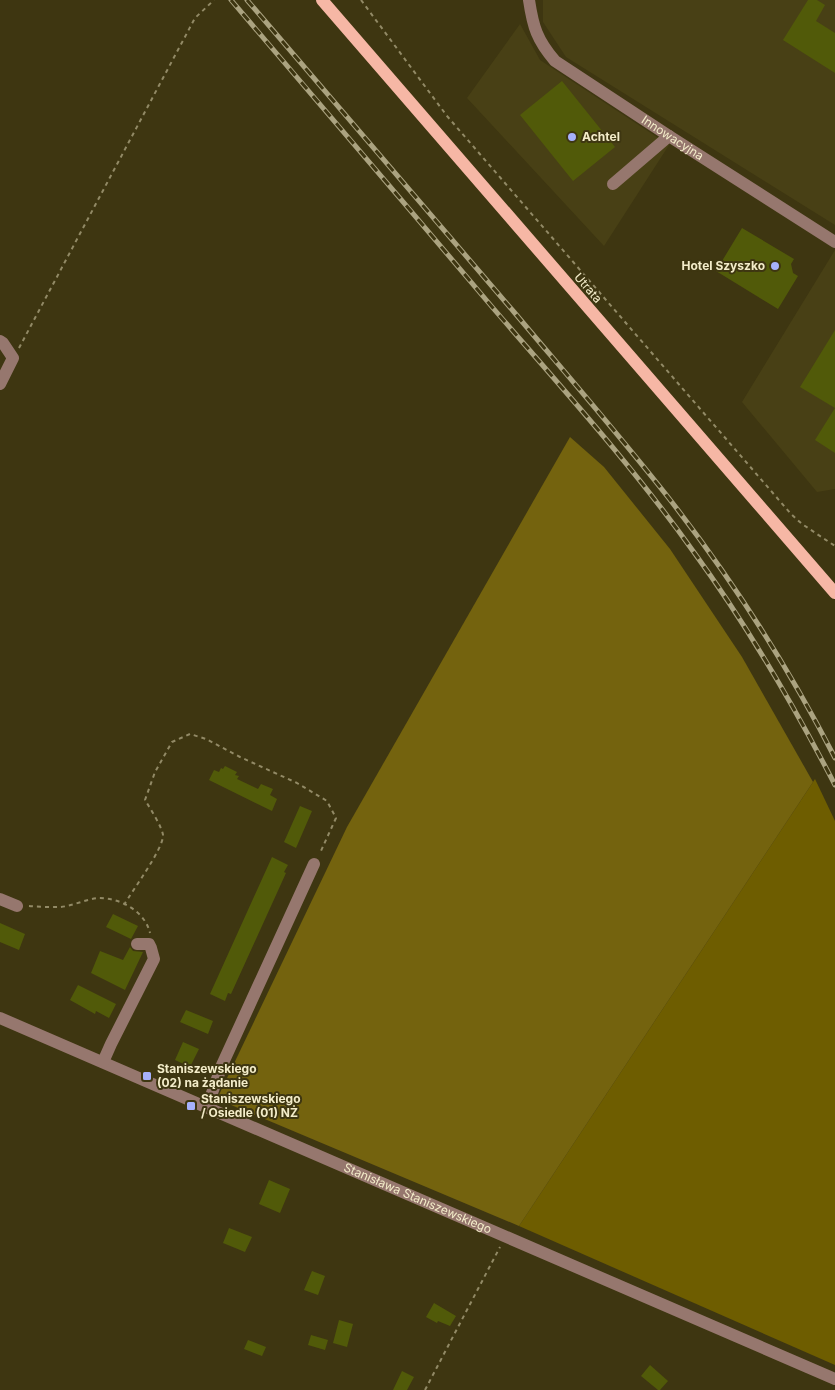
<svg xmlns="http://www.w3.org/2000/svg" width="835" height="1390" viewBox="0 0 835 1390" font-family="Inter,sans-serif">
	<rect width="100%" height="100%" fill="#3e3611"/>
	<path fill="#484015" d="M 543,0 L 835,0 L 835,225 L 566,57 L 543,22 Z
		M 520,24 L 540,60 L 669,145 L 604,246 L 467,98 Z
		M 835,250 L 835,489 L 817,492 L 742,402 Z"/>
	<path fill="#6e5d00" d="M 815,779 L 835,821 L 835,1365 L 519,1226 Z"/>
	<path fill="#74630e" d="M 570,437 L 604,467 L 670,549 L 742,657 L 813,782 L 519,1226 L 217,1099 L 347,827 Z"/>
	<path fill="#515a09" d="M 808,0 L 817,0 L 825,5 L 816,21 L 835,33 L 835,73 L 783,40 Z
		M 562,81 L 615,147 L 573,181 L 520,115 Z
		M 742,228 L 794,259 L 791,264 L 793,273 L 798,276 L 778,309 L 716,271 Z
		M 835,330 L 835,453 L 815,440 L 835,408 L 800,387 Z
		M 225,766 L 237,772 L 235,775 L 239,776 L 237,779 L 258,789 L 261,784 L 273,789 L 270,795 L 277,799 L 272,811 L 209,780 L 214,770 L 219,772 L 221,768 L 223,769 Z
		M 300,806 L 312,811 L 296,848 L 284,842 Z
		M 272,857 L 288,865 L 284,872 L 286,873 L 231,994 L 228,993 L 225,1001 L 210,994 Z
		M 113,914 L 138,926 L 131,939 L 106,927 Z
		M 0,923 L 25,934 L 19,950 L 0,942 Z
		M 130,947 L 133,951 L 143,952 L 125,990 L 91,973 L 100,951 L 123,960 Z
		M 78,985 L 116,1004 L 109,1018 L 96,1011 L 95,1014 L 70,1000 Z
		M 186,1010 L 213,1021 L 208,1034 L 180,1022 Z
		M 183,1042 L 199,1049 L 190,1067 L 175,1060 Z
		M 269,1180 L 290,1189 L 280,1213 L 259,1204 Z
		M 229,1228 L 252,1237 L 245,1252 L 223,1243 Z
		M 312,1271 L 325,1276 L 318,1295 L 304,1290 Z
		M 434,1303 L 456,1316 L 450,1326 L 438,1321 L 437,1323 L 426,1317 Z
		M 339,1320 L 353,1324 L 347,1347 L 333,1343 Z
		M 311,1335 L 328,1340 L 325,1350 L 308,1345 Z
		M 248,1340 L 266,1347 L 262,1356 L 244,1349 Z
		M 650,1365 L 668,1381 L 660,1390 L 658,1390 L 641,1376 Z
		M 402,1371 L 414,1377 L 407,1390 L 393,1390 Z"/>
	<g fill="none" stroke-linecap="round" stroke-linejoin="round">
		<path stroke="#928a66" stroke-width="2" stroke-dasharray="4 4" stroke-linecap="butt" d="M 361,0 L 447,116 L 791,514 L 802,524 L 835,546
			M 19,348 L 195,18 L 214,0
			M 124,905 C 132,891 164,848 163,835 C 162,827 150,808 145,800 L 155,772 L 172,742 L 190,734 L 206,739 L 240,757 L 297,783 L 327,801 L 336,818 L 320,853
			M 29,906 C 39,907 50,907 60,907 C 73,906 86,899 99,898 C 120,898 145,911 150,933
			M 425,1390 L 500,1247"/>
		<g stroke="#96776e" stroke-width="12">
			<path id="s1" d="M 529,0 C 533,27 537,40 555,61 L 669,136 L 835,242"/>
			<path d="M 613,184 L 669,136"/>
			<path d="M 0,341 L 3,343 L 13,358 L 0,384"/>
			<path d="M 0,899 L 17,906"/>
			<path id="s2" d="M 0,1018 L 835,1379"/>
			<path d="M 103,1062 L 111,1044 L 154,959 L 151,948 L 149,944 L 137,944"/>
			<path d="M 207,1107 L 222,1065 L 314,864"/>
		</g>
		<path stroke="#f6b7a5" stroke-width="12" d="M 322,0 L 835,593"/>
		<g stroke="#aba380" stroke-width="5">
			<path id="rail" d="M 231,0 C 319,103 406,205 493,308 C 561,387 632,465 693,551 C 747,625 793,704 835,785
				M 247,0 C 336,104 425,208 514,312 C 567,375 621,437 671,501 C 733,581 789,668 835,758"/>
		</g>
		<use href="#rail" stroke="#3e3611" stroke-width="3" stroke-dasharray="9" stroke-linecap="butt"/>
	</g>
	<g fill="#a6b1fc" stroke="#3e3611" stroke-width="2">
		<circle cx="572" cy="137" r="5"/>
		<circle cx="775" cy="266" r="5"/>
		<rect x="142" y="1071" width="10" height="10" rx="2.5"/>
		<rect x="186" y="1101" width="10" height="10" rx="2.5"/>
	</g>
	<g text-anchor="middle" stroke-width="4" stroke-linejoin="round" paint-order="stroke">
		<g font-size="12" font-weight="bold" fill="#f3ecc9" stroke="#3e3611" text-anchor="start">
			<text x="582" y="141">Achtel</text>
			<text x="765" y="270" text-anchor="end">Hotel Szyszko</text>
			<text x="157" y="1073">Staniszewskiego<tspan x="157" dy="14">(02) na żądanie</tspan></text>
			<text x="201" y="1103">Staniszewskiego<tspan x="201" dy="14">/ Osiedle (01) NŻ</tspan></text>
		</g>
		<g font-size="12" fill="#f3ecc9" stroke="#3e3611">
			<text dy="4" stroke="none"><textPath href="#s1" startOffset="208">Innowacyjna</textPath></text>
			<text transform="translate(588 288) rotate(49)" y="4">Utrata</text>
			<text dy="4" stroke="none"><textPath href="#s2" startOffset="455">Stanisława Staniszewskiego</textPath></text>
		</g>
	</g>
</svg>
